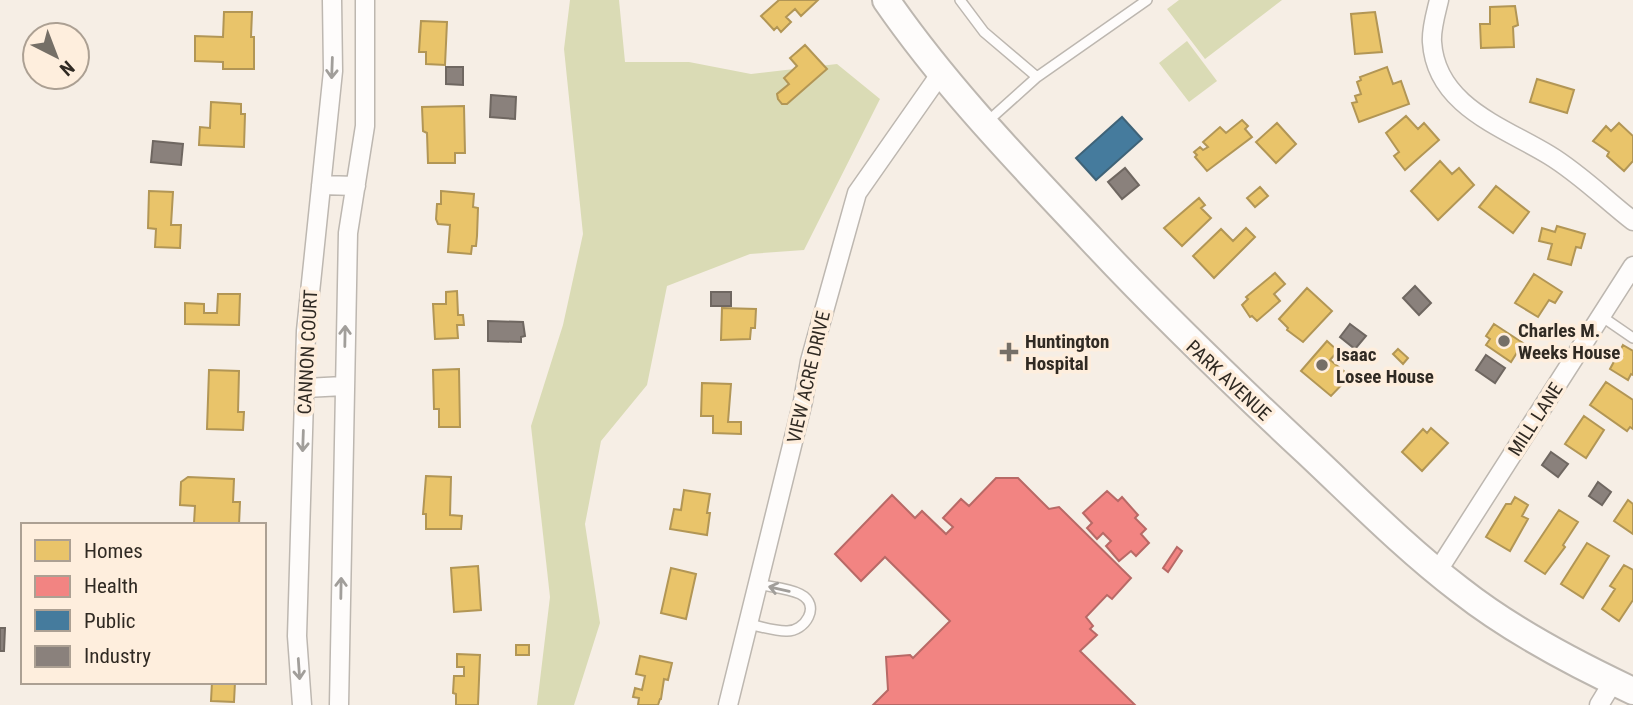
<svg xmlns="http://www.w3.org/2000/svg" width="1633" height="705" viewBox="0 0 1633 705" font-family="'Roboto Condensed',sans-serif">
	<rect width="100%" height="100%" fill="#f6eee5"/>
	<path fill="#dadbb5" d="M 570,0 L 619,0 L 625,62 L 689,62 L 751,74 L 837,64 L 880,99 L 804,250 L 750,254 L 667,286 L 647,385 L 601,441 L 585,524 L 600,623 L 574,705 L 537,705 L 550,597 L 531,426 L 563,325 L 583,234 L 564,49 Z
		M 1179,0 L 1282,0 L 1205,59 L 1167,9 Z
		M 1187,41 L 1217,81 L 1189,102 L 1159,63 Z"/>
	<path fill="#e9c46a" stroke="#b29655" stroke-width="2" d="M 779,0 L 818,0 L 801,16 L 795,9 L 786,17 L 791,22 L 781,32 L 777,27 L 774,30 L 761,16 Z
		M 1515,6 L 1518,25 L 1513,27 L 1514,47 L 1481,48 L 1480,24 L 1490,24 L 1490,7 Z
		M 224,12 L 252,12 L 251,37 L 254,37 L 254,69 L 223,69 L 223,62 L 195,61 L 195,36 L 223,37 Z
		M 1375,12 L 1382,52 L 1355,54 L 1351,14 Z
		M 421,21 L 447,22 L 445,65 L 426,64 L 426,52 L 419,52 Z
		M 805,45 L 827,69 L 787,104 L 782,104 L 778,99 L 777,94 L 789,84 L 784,78 L 797,66 L 790,58 Z
		M 1387,67 L 1393,84 L 1401,81 L 1409,104 L 1359,122 L 1352,103 L 1357,102 L 1355,96 L 1361,94 L 1357,82 L 1361,80 L 1360,77 Z
		M 1537,79 L 1574,90 L 1567,113 L 1530,102 Z
		M 211,102 L 241,104 L 241,114 L 245,114 L 244,147 L 199,145 L 200,127 L 210,128 Z
		M 464,106 L 465,153 L 455,153 L 455,163 L 428,163 L 427,133 L 423,131 L 422,107 Z
		M 1406,116 L 1418,129 L 1424,123 L 1439,140 L 1405,170 L 1394,156 L 1399,152 L 1386,133 Z
		M 1242,120 L 1248,126 L 1245,129 L 1252,137 L 1207,171 L 1195,157 L 1197,155 L 1194,152 L 1200,147 L 1203,150 L 1208,147 L 1203,142 L 1220,127 L 1226,133 Z
		M 1277,123 L 1296,144 L 1276,163 L 1256,142 Z
		M 1619,123 L 1633,136 L 1633,161 L 1624,171 L 1607,156 L 1609,152 L 1593,141 L 1606,126 L 1611,131 Z
		M 1440,161 L 1452,174 L 1459,168 L 1474,185 L 1438,220 L 1411,191 Z
		M 1496,186 L 1529,212 L 1513,233 L 1479,207 Z
		M 1260,187 L 1268,196 L 1255,207 L 1247,198 Z
		M 149,191 L 173,192 L 171,225 L 181,225 L 180,248 L 155,247 L 156,229 L 148,228 Z
		M 441,191 L 474,194 L 473,207 L 478,208 L 477,236 L 476,246 L 472,246 L 471,254 L 448,252 L 450,225 L 438,224 L 436,219 L 437,204 L 441,204 Z
		M 1199,198 L 1205,205 L 1201,208 L 1211,218 L 1182,246 L 1164,228 Z
		M 1557,226 L 1585,234 L 1581,248 L 1576,247 L 1571,265 L 1548,259 L 1552,244 L 1539,241 L 1542,228 L 1555,232 Z
		M 1246,228 L 1255,237 L 1214,278 L 1193,256 L 1221,229 L 1233,241 Z
		M 1275,273 L 1285,284 L 1274,294 L 1280,301 L 1257,321 L 1252,316 L 1250,317 L 1242,305 L 1248,299 L 1246,297 Z
		M 1534,274 L 1562,292 L 1555,303 L 1549,300 L 1538,317 L 1515,303 Z
		M 1307,288 L 1332,311 L 1303,342 L 1287,330 L 1288,328 L 1279,319 Z
		M 457,291 L 458,315 L 463,315 L 464,325 L 457,325 L 458,338 L 435,339 L 433,304 L 446,304 L 446,292 Z
		M 218,294 L 240,294 L 239,325 L 185,324 L 185,303 L 204,304 L 204,313 L 217,313 Z
		M 722,308 L 756,309 L 755,328 L 751,328 L 750,339 L 721,340 Z
		M 1494,324 L 1523,343 L 1511,362 L 1486,345 L 1490,339 L 1486,336 Z
		M 1327,341 L 1338,351 L 1330,360 L 1350,376 L 1331,396 L 1301,371 Z
		M 1623,345 L 1633,351 L 1633,375 L 1631,374 L 1628,380 L 1610,369 Z
		M 1398,349 L 1408,358 L 1403,364 L 1393,354 Z
		M 459,369 L 460,427 L 439,427 L 439,409 L 434,409 L 433,370 Z
		M 209,370 L 239,371 L 238,412 L 244,412 L 243,430 L 207,429 Z
		M 1606,382 L 1633,400 L 1633,429 L 1630,427 L 1627,431 L 1590,405 Z
		M 702,383 L 731,384 L 728,422 L 741,422 L 741,434 L 713,433 L 713,416 L 701,416 Z
		M 1584,416 L 1604,430 L 1586,458 L 1565,444 Z
		M 1431,428 L 1448,443 L 1422,471 L 1402,452 L 1423,429 L 1427,433 Z
		M 426,476 L 451,477 L 450,515 L 462,516 L 461,529 L 426,529 L 426,514 L 423,514 Z
		M 188,477 L 234,479 L 233,502 L 240,502 L 239,525 L 194,523 L 195,506 L 180,505 L 181,482 Z
		M 684,490 L 710,494 L 707,513 L 710,513 L 707,535 L 670,529 L 674,509 L 681,510 Z
		M 1515,497 L 1528,505 L 1522,516 L 1528,519 L 1510,551 L 1486,537 L 1506,504 L 1511,504 Z
		M 1628,500 L 1633,504 L 1633,534 L 1614,521 Z
		M 1559,510 L 1578,522 L 1563,545 L 1565,547 L 1545,574 L 1525,561 Z
		M 1587,543 L 1609,556 L 1583,598 L 1561,584 Z
		M 1624,565 L 1633,570 L 1633,600 L 1619,621 L 1602,609 L 1615,589 L 1610,586 Z
		M 478,566 L 481,610 L 454,612 L 451,568 Z
		M 671,568 L 696,574 L 686,619 L 661,613 Z
		M 516,645 L 529,645 L 529,655 L 516,655 Z
		M 457,654 L 480,655 L 478,705 L 456,705 L 456,694 L 453,693 L 454,676 L 464,676 L 464,667 L 457,667 Z
		M 640,656 L 672,663 L 668,680 L 664,679 L 661,699 L 660,699 L 658,705 L 638,705 L 639,698 L 633,697 L 635,688 L 642,690 L 645,676 L 636,674 Z
		M 212,682 L 235,682 L 234,702 L 211,701 Z"/>
	<path fill="#f28482" stroke="#b86966" stroke-width="2" d="M 996,478 L 1018,478 L 1049,509 L 1059,507 L 1131,578 L 1112,599 L 1107,595 L 1086,617 L 1093,626 L 1090,629 L 1097,635 L 1080,651 L 1135,705 L 873,705 L 888,690 L 886,657 L 910,655 L 913,658 L 950,621 L 885,557 L 861,581 L 835,554 L 892,495 L 915,518 L 922,511 L 946,534 L 953,527 L 943,518 L 961,499 L 969,506 Z
		M 1107,491 L 1118,501 L 1122,497 L 1138,515 L 1135,518 L 1146,529 L 1141,534 L 1149,543 L 1136,556 L 1131,551 L 1119,561 L 1106,546 L 1111,541 L 1103,533 L 1097,539 L 1087,528 L 1092,523 L 1083,513 Z
		M 1177,547 L 1182,551 L 1168,572 L 1163,568 Z"/>
	<path fill="#457b9d" stroke="#3f6378" stroke-width="2" d="M 1122,117 L 1142,139 L 1096,180 L 1076,158 Z"/>
	<path fill="#8a817c" stroke="#6f6761" stroke-width="2" d="M 446,67 L 463,67 L 463,85 L 446,84 Z
		M 491,95 L 516,97 L 515,119 L 490,117 Z
		M 153,141 L 183,144 L 181,165 L 151,162 Z
		M 1125,168 L 1139,185 L 1122,199 L 1108,182 Z
		M 1415,286 L 1431,303 L 1419,315 L 1403,298 Z
		M 711,292 L 731,292 L 731,306 L 711,306 Z
		M 488,321 L 523,322 L 525,336 L 521,337 L 521,342 L 488,341 Z
		M 1350,324 L 1366,336 L 1355,349 L 1340,337 Z
		M 1486,355 L 1505,368 L 1495,383 L 1476,370 Z
		M 1551,452 L 1568,464 L 1558,477 L 1542,465 Z
		M 1598,482 L 1611,492 L 1602,505 L 1589,496 Z
		M 0,628 L 5,628 L 4,651 L 0,651 Z"/>
	<g fill="none" stroke-linecap="round" stroke-linejoin="round">
		<g stroke="#bdb7b0" stroke-width="12">
			<path id="service" d="M 960,0 L 984,32 L 1037,77
				M 988,121 L 1037,77 L 1147,0
				M 1601,316 L 1633,338
				M 747,624 C 760,626 773,631 786,631 C 805,632 822,605 800,594 C 788,588 770,587 757,584"/>
		</g>
		<g stroke="#bdb7b0" stroke-width="21">
			<path id="minor" d="M 1439,0 C 1436,13 1431,29 1432,42 C 1436,106 1503,127 1549,155 C 1579,173 1606,200 1633,221
				M 321,185 L 356,186
				M 305,388 L 344,386
				M 1437,572 L 1633,266
				M 302,705 L 297,636 L 306,331 L 333,71 L 332,0
				M 339,705 L 348,233 L 365,126 L 365,0
				M 728,705 L 803,401 L 810,361 L 857,193 L 941,73
				M 1599,705 L 1613,682"/>
		</g>
		<g stroke="#bdb7b0" stroke-width="30">
			<path id="secondary" d="M 886,0 C 946,87 1020,163 1092,240 C 1161,314 1233,383 1307,452 C 1357,499 1405,548 1460,590 C 1512,631 1573,663 1633,691"/>
		</g>
		<use href="#service" stroke="#fefcfb" stroke-width="9"/>
		<use href="#minor" stroke="#fefcfb" stroke-width="18"/>
		<use href="#secondary" stroke="#fefcfb" stroke-width="26"/>
	</g>
	<defs><path id="oneway-shaft" d="M-6 0H5M1.5-3L5.5 0L1.5 3" fill="none" stroke-width="1.6" stroke-linecap="round" stroke-linejoin="round" transform="scale(1.75)"/></defs>
	<g stroke="#a19e9a">
		<use href="#oneway-shaft" transform="translate(332 68) rotate(92)"/>
		<use href="#oneway-shaft" transform="translate(345 336) rotate(-89)"/>
		<use href="#oneway-shaft" transform="translate(303 441) rotate(92)"/>
		<use href="#oneway-shaft" transform="translate(341 588) rotate(-89)"/>
		<use href="#oneway-shaft" transform="translate(779 589) rotate(-167)"/>
		<use href="#oneway-shaft" transform="translate(299 669) rotate(86)"/>
	</g>
	<g fill="#756f67" stroke="#feeedd" stroke-width="2.5">
		<circle cx="1504" cy="341" r="7"/>
		<path d="M1005.5 341.5h7v7h7v7h-7v7h-7v-7h-7v-7h7z"/>
		<circle cx="1322" cy="365" r="7"/>
	</g>
	<g text-anchor="middle" stroke-width="7" stroke-linejoin="round" paint-order="stroke">
		<g font-size="19" font-weight="bold" fill="#302a23" stroke="#feeedd" text-anchor="start">
			<text x="1518" y="337">Charles M.<tspan x="1518" dy="22">Weeks House</tspan></text>
			<text x="1025" y="348">Huntington<tspan x="1025" dy="22">Hospital</tspan></text>
			<text x="1336" y="361">Isaac<tspan x="1336" dy="22">Losee House</tspan></text>
		</g>
		<g font-size="19" fill="#302a23" stroke="#feeedd">
			<text transform="translate(307 352) rotate(-87)" y="7">CANNON COURT</text>
			<text transform="translate(808 377) rotate(-77)" y="7">VIEW ACRE DRIVE</text>
			<text transform="translate(1229 380) rotate(43)" y="7">PARK AVENUE</text>
			<text transform="translate(1535 419) rotate(-57)" y="7">MILL LANE</text>
		</g>
	</g>
	<rect x="21" y="523" width="245" height="161" fill="#feeedd" stroke="#aca093" stroke-width="2"/>
	<rect x="35" y="540" width="35" height="21" fill="#e9c46a" stroke="#aca093" stroke-width="2"/>
	<text x="84" y="558" font-size="21" fill="#302a23">Homes</text>
	<rect x="35" y="576" width="35" height="21" fill="#f28482" stroke="#aca093" stroke-width="2"/>
	<text x="84" y="593" font-size="21" fill="#302a23">Health</text>
	<rect x="35" y="610" width="35" height="21" fill="#457b9d" stroke="#aca093" stroke-width="2"/>
	<text x="84" y="628" font-size="21" fill="#302a23">Public</text>
	<rect x="35" y="646" width="35" height="21" fill="#8a817c" stroke="#aca093" stroke-width="2"/>
	<text x="84" y="663" font-size="21" fill="#302a23">Industry</text>
	<g transform="translate(56 56) rotate(138)"><circle r="33" fill="#feeedd" stroke="#aca093" stroke-width="2"/>
	<path d="M0-5L12 26L0 18L-12 26Z" fill="#756f67"/>
	<text y="-10" font-size="19" font-weight="bold" text-anchor="middle" fill="#302a23">N</text>
	</g>
</svg>
